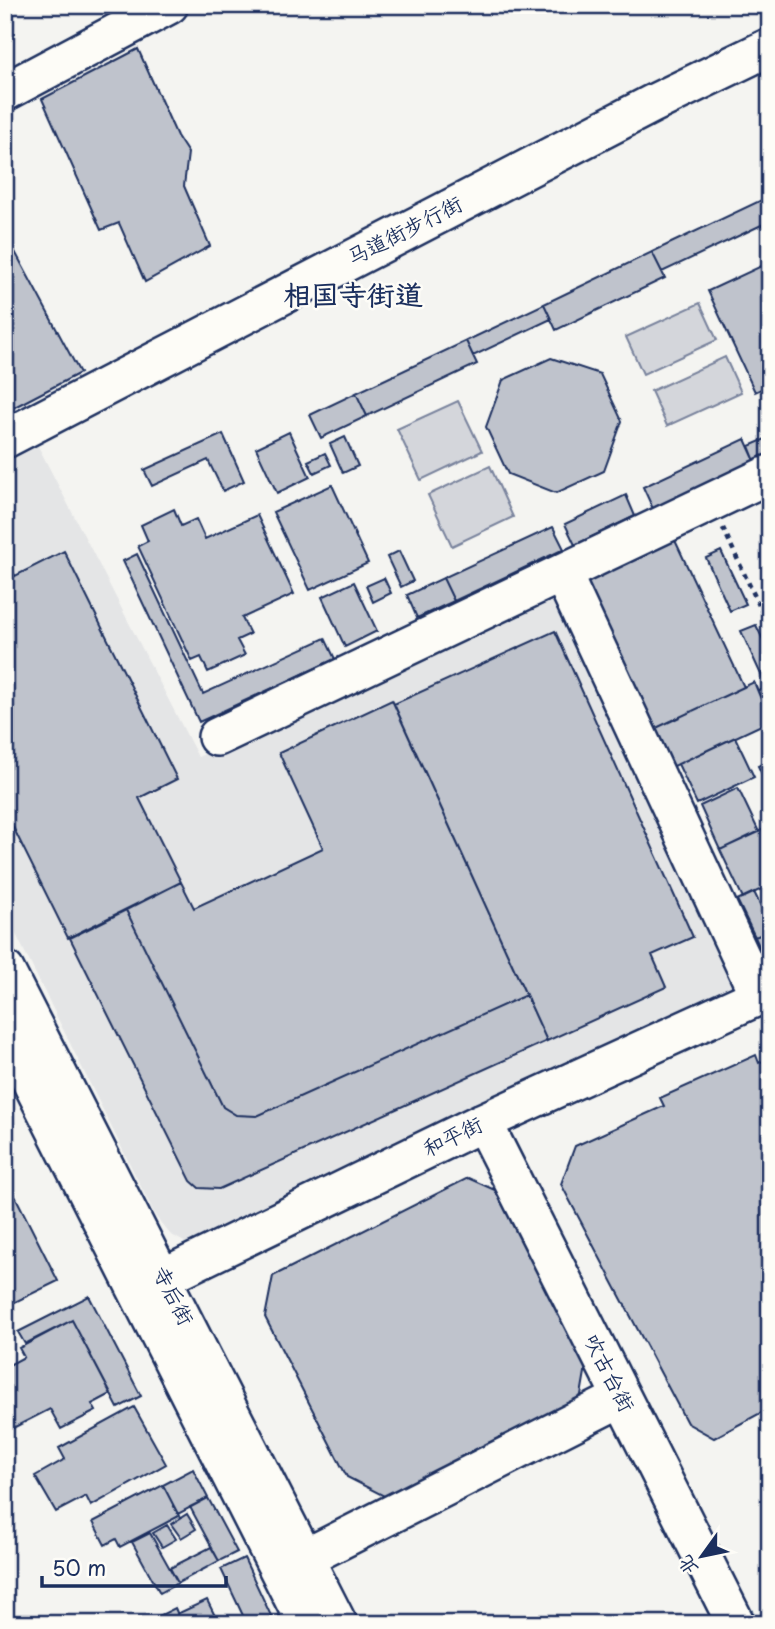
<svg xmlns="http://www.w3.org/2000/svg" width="775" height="1629" viewBox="0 0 775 1629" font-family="'Playpen Sans','LXGW WenKai TC',sans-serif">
	<rect width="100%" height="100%" fill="#f4f4f1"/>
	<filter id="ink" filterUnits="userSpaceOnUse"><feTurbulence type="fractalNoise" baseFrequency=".0143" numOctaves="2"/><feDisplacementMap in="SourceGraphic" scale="14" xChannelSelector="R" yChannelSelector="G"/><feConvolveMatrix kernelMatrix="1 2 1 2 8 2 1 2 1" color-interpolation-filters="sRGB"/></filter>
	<g filter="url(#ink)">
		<path fill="#e4e5e6" d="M 38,446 L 198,757 L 554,591 L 738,987 L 186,1243 L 170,1234 L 156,1217 L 5,912 L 5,463 Z"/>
		<path fill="#d4d6db" stroke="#78829c" stroke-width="2" d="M 700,303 L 717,340 L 643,374 L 626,337 Z
			M 725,357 L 741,392 L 667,426 L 651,391 Z
			M 458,401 L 482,451 L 421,480 L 397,429 Z
			M 490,466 L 513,517 L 452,546 L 428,495 Z"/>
		<path fill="#bfc3cc" stroke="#1b2f5e" stroke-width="2" d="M 138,49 L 177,136 L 188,153 L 184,186 L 210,246 L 145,282 L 119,223 L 101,230 L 42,99 Z
			M 770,196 L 770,221 L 662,272 L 652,252 Z
			M 5,233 L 80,373 L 5,412 Z
			M 652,252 L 665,278 L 556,330 L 544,304 Z
			M 770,262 L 770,385 L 755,392 L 708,291 Z
			M 544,304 L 551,319 L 473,356 L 466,341 Z
			M 466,341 L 477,364 L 367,416 L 356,393 Z
			M 551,358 L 600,374 L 622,421 L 604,471 L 556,493 L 508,474 L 486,427 L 503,380 Z
			M 356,393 L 367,416 L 321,438 L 310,415 Z
			M 289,432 L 310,477 L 277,493 L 256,448 Z
			M 223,434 L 244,481 L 223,491 L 208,460 L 152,486 L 144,470 Z
			M 345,437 L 358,466 L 343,473 L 330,444 Z
			M 770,437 L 770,454 L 755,461 L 749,446 Z
			M 745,439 L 755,461 L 653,509 L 643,487 Z
			M 325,453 L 331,465 L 314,473 L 308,461 Z
			M 332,485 L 368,563 L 310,590 L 273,512 Z
			M 626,495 L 635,516 L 575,545 L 565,524 Z
			M 174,509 L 181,526 L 196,519 L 205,539 L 257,515 L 294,594 L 242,618 L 250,634 L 237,640 L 245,655 L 208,672 L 201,657 L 192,661 L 138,546 L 148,541 L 141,525 Z
			M 553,527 L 564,549 L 454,601 L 443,578 Z
			M 672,534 L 744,687 L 654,729 L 582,576 Z
			M 64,551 L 177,779 L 139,798 L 181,882 L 68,938 L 5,811 L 5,581 Z
			M 399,551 L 413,581 L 401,587 L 387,557 Z
			M 721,551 L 746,604 L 730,611 L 706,558 Z
			M 137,554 L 203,694 L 325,638 L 335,659 L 199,722 L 123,561 Z
			M 5,555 L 15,576 L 5,581 Z
			M 384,578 L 391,593 L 373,602 L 366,586 Z
			M 443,578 L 454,601 L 417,618 L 407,595 Z
			M 354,582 L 377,631 L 345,647 L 322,597 Z
			M 756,625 L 770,654 L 770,676 L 763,679 L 741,631 Z
			M 555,631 L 693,937 L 652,955 L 666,987 L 547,1041 L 394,704 Z
			M 754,682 L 770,721 L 672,767 L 654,729 Z
			M 770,686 L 770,715 L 758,691 Z
			M 392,700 L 526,995 L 257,1116 L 236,1115 L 223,1107 L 126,910 L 181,882 L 194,908 L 323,848 L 279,753 Z
			M 735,737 L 754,777 L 697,804 L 678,764 Z
			M 770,760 L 770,791 L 758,766 Z
			M 738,788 L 759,832 L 720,850 L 700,806 Z
			M 770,826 L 770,885 L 743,898 L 720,850 Z
			M 754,892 L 770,925 L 770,931 L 755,937 L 737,900 Z
			M 126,910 L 223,1107 L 236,1115 L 257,1116 L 526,995 L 547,1041 L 219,1189 L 199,1188 L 191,1181 L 70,938 Z
			M 770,931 L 770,965 L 768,966 L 755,937 Z
			M 756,1055 L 759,1063 L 770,1058 L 770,1408 L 714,1438 L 687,1423 L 561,1184 L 575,1146 L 664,1106 L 660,1098 Z
			M 5,1176 L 58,1281 L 11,1304 L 5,1292 Z
			M 468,1178 L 506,1195 L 588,1355 L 580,1401 L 386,1497 L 347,1477 L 265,1317 L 273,1276 Z
			M 89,1296 L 141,1396 L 118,1408 L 72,1320 L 25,1344 L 18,1332 Z
			M 72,1320 L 111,1394 L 92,1404 L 96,1411 L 61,1429 L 50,1409 L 5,1432 L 5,1367 L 24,1357 L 19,1348 Z
			M 134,1407 L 166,1464 L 91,1506 L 86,1496 L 56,1512 L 35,1476 L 65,1459 L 59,1448 Z
			M 193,1469 L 208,1498 L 178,1514 L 163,1485 Z
			M 163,1485 L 179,1516 L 120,1547 L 116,1539 L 105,1545 L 93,1522 Z
			M 208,1498 L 237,1552 L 219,1561 L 190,1507 Z
			M 187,1514 L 196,1529 L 181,1538 L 171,1524 Z
			M 167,1525 L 176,1539 L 162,1547 L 153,1533 Z
			M 150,1533 L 178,1583 L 160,1593 L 132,1542 Z
			M 211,1547 L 219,1561 L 178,1583 L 170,1568 Z
			M 244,1558 L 273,1620 L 266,1624 L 247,1624 L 221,1569 Z
			M 207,1600 L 219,1624 L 182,1624 L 177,1614 Z
			M 175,1608 L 182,1624 L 148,1624 L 147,1622 Z"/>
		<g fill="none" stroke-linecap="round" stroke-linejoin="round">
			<g stroke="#1b2f5e" stroke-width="42">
				<path id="minor" d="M 5,92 L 169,5
					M 5,439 L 652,104 L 770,47
					M 562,573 L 759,996
					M 217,737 L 770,474
					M 5,970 L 338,1624
					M 5,1030 L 306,1624
					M 483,1122 L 736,1624
					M 139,1289 L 483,1122 L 770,991
					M 305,1558 L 621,1398"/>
			</g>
			<path stroke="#1b2f5e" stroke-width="4.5" stroke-dasharray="5 5" stroke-linecap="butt" d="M 723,528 L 770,629"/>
			<use href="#minor" stroke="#fdfcf7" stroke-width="37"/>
		</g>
	</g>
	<g text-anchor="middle" stroke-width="5" stroke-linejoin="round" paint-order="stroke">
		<g font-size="21" fill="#1b2f5e" stroke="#fdfcf7">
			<text transform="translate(405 231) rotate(-27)" y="7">马道街步行街</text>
			<text transform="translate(453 1137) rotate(-26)" y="7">和平街</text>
			<text transform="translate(173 1296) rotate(63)" y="7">寺后街</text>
			<text transform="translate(609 1373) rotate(63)" y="7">吹古台街</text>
		</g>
		<g font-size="28" font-weight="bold" fill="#1b2f5e" stroke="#fdfcf7">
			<text x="353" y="305">相国寺街道</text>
		</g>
	</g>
	<rect width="775" height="1629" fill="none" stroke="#fdfcf7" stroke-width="28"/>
	<rect x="14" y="14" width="747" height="1601" fill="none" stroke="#1b2f5e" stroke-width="2.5" filter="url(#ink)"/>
	<g transform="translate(702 1556) rotate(237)" stroke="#fdfcf7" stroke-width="5" paint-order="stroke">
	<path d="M0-5L12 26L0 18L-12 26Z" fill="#1b2f5e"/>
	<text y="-10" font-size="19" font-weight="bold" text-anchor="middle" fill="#1b2f5e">北</text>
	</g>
	<path d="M42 1576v10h184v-10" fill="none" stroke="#1b2f5e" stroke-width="3.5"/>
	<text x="52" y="1576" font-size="21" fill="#1b2f5e" stroke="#fdfcf7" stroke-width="5" paint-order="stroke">50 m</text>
</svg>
